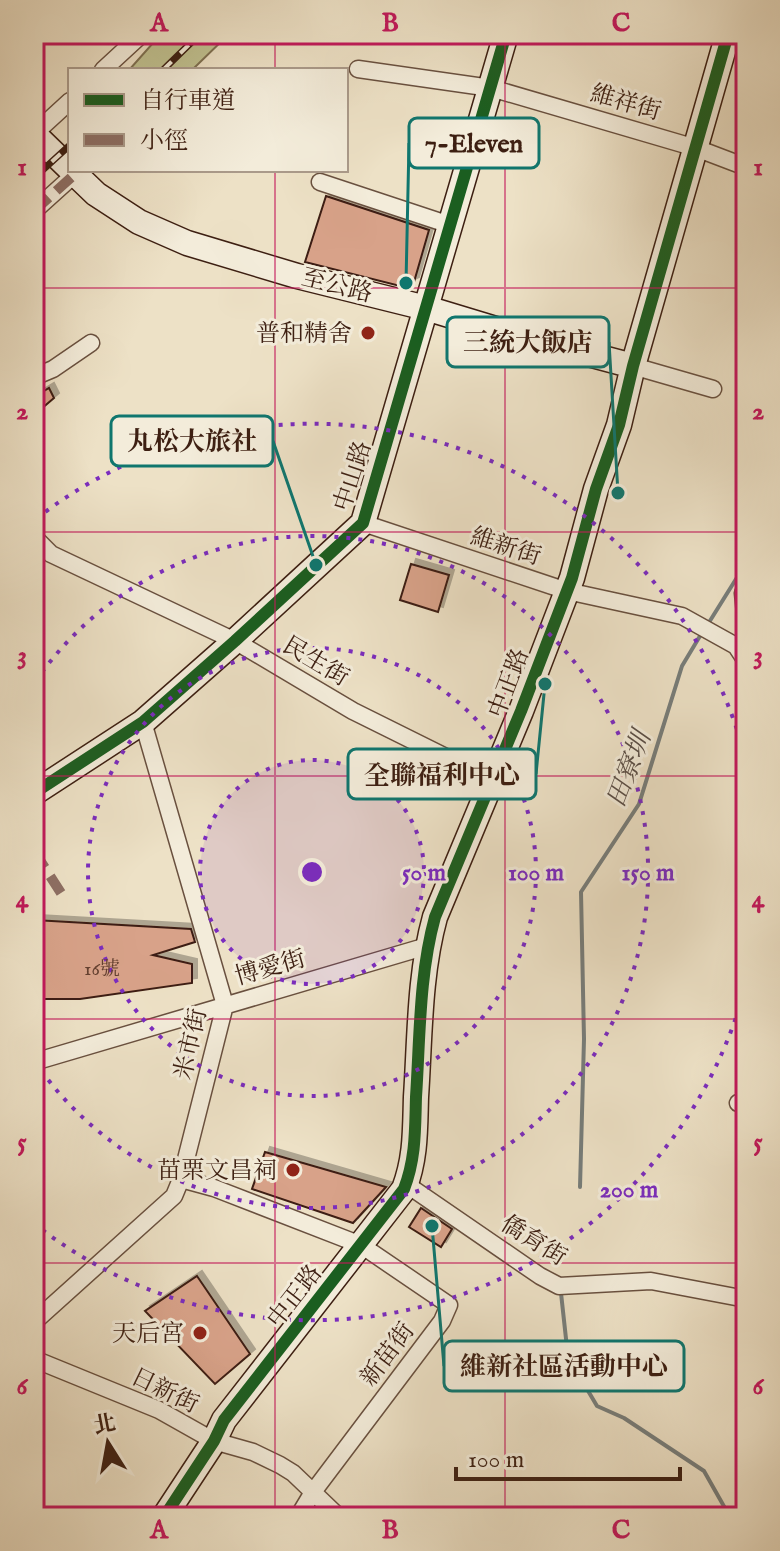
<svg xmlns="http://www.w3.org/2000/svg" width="780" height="1551" viewBox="0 0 780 1551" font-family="'IM FELL English','Noto Serif TC',serif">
	<defs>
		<filter id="shadow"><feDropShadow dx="5" dy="-5" stdDeviation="0" flood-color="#0004"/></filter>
	</defs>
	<rect width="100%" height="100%" fill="#ede1c6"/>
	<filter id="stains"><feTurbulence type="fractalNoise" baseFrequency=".0025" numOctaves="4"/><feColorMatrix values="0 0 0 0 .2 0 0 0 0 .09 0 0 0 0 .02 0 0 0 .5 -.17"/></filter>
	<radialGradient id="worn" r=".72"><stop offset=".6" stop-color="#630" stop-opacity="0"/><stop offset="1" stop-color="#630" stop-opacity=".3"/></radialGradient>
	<path fill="#c0c190" stroke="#7e7051" stroke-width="2" d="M 161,34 L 229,34 L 192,70 L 129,70 Z"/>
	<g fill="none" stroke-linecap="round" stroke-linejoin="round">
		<path stroke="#777d7a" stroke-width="4" d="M 708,624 L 746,563
			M 580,1187 L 584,1039 L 581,892 L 639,804 L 682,666 L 703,631
			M 561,1293 L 568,1357 L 597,1406 L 624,1418 L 704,1471 L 730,1517"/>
	</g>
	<path fill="#d8a289" stroke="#3d1f12" stroke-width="2" filter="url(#shadow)" d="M 326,196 L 429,230 L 414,282 L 404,287 L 305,262 Z
		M 49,388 L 54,398 L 34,415 L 34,397 Z
		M 411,564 L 449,575 L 438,612 L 400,600 Z
		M 34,920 L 191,929 L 195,942 L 153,955 L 192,964 L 192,983 L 80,999 L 34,999 Z
		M 265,1152 L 386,1187 L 353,1223 L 252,1189 Z
		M 421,1208 L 452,1229 L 441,1247 L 409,1227 Z
		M 197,1276 L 250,1354 L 215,1384 L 145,1311 Z"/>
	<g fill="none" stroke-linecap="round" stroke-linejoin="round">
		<g stroke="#69503f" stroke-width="19">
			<path id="street" d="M 358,69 L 491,88 L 696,148 L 746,167
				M 103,70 L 142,34
				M 34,134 L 70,101
				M 320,182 L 450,225
				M 34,211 L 75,174
				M 633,366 L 713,389
				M 34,377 L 53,369 L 91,343
				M 363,523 L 567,591 L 682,616 L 736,646 L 746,661
				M 34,537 L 51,554 L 235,641 L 353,711 L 492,780
				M 746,590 L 743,593 L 746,623
				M 34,1062 L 427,946
				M 738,1103 L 746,1105
				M 181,1179 L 214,1188 L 361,1245 L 449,1305 L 442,1321 L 313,1492 L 298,1517
				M 406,1184 L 540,1276 L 559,1286 L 651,1281 L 746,1299
				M 34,1322 L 174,1196 L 181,1179 L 225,1005 L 143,722
				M 34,1359 L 159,1410 L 214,1441 L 253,1452 L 280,1465 L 293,1473 L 339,1517"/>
		</g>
		<g stroke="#3d1f12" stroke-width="27">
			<path id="secondary" d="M 34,134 L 70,169
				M 71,170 L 96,194 L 139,222 L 187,243 L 297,276 L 426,308 L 502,331 L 633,366
				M 34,793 L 143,722 L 235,641 L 363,523 L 506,34
				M 164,1517 L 214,1441 L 224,1420 L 404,1189 C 416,1158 415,1129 416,1097 C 420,1037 419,975 435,917 L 521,711 L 572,578 L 596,489 L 619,425 L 633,366 L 728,34"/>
		</g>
		<use href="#street" stroke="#f3ecda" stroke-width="16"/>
		<use href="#secondary" stroke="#f3ecda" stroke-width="24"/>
		<g stroke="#3d1f12" stroke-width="7">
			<path id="rail" d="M 163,70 L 200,34
				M 34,178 L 70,145"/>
		</g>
		<use href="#rail" stroke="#f3ecda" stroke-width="4" stroke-dasharray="12" stroke-linecap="butt"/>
		<path stroke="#8d6e63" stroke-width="10" stroke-dasharray="20 10" stroke-linecap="butt" d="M 34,211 L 75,174
			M 34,851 L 61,893"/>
		<g stroke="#f3ecda" stroke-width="17">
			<path id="cycleway" d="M 34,793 L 143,722 L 235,641 L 363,523 L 506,34
				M 164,1517 L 214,1441 L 224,1420 L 404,1189 C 416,1158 415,1129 416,1097 C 420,1037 419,975 435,917 L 521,711 L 572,578 L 596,489 L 619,425 L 633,366 L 728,34"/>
		</g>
		<use href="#cycleway" stroke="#1b5e20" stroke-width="12"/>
	</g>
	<path fill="none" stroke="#c2185b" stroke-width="2" stroke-opacity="0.55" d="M 275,34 L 275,70M 505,34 L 505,1517M 275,170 L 275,1517M 34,288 L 746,288M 34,532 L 746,532M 34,776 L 746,776M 34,1019 L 746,1019M 34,1263 L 746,1263"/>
	<circle cx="312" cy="872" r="112" fill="#7b2cbf" fill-opacity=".12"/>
	<g fill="none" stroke="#7b2cbf" stroke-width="4" stroke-dasharray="4 8">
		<circle cx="312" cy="872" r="112"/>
		<circle cx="312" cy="872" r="224"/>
		<path d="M35 682A336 336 0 1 1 35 1062"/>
		<path d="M746 984A448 448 0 0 1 36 1225M36 519A448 448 0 0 1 746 760"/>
	</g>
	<g fill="#8f2418" stroke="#f3ecda" stroke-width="3">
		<circle cx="368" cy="333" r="8"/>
		<circle cx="293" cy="1170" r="8"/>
		<circle cx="200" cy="1333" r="8"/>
	</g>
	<g text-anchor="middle" stroke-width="6" stroke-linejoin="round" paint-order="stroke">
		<g font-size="20" fill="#644030">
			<text x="102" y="975">16號</text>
		</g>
		<g font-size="24" fill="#3d1f12" stroke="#f3ecda">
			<text transform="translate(626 102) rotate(16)" y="8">維祥街</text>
			<text transform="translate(337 285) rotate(14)" y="8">至公路</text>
			<text transform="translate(352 476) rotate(-72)" y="8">中山路</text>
			<text transform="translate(506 546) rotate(18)" y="8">維新街</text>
			<text transform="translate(316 661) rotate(31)" y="8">民生街</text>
			<text transform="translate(508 683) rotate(-69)" y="8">中正路</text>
			<text transform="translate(270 967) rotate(-16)" y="8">博愛街</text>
			<text transform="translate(190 1044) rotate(-77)" y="8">米市街</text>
			<text transform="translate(534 1240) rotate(32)" y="8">僑育街</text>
			<text transform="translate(294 1296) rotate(-52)" y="8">中正路</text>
			<text transform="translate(387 1354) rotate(-53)" y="8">新苗街</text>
			<text transform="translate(165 1390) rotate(26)" y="8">日新街</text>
		</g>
		<g font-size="24" fill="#3d1f12" stroke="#f3ecda" text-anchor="end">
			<text x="352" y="341">普和精舍</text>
			<text x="277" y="1178">苗栗文昌祠</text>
			<text x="184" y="1341">天后宮</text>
		</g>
		<g font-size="26" font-style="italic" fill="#5a4e46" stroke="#f3ecda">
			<text transform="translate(628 769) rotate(-69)" y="9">田寮圳</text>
		</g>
	</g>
	<circle cx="312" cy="872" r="12" fill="#7b2cbf" stroke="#f3ecda" stroke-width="4"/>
	<g font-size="24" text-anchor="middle" font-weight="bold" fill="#7b2cbf" stroke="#f3ecda" stroke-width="6" stroke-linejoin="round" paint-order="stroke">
		<text x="424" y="880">50 m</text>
		<text x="536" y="880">100 m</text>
		<text x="648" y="880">150 m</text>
		<text x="629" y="1197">200 m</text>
	</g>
	<path fill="none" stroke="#0f766e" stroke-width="3" d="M406 283L409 143M618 493L609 342M316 565L273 441M545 684L536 774M432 1226L444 1366"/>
	<g fill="#0f766e" stroke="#f3ecda" stroke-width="3">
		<circle cx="406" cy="283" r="8"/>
		<circle cx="618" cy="493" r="8"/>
		<circle cx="316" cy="565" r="8"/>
		<circle cx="545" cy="684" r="8"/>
		<circle cx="432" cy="1226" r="8"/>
	</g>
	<g fill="#f3ecda" stroke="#0f766e" stroke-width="3">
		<rect x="409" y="118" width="130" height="50" rx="8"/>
		<rect x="447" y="317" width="162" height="50" rx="8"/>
		<rect x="111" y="416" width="162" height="50" rx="8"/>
		<rect x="348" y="749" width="188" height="50" rx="8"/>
		<rect x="444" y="1341" width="240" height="50" rx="8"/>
	</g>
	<g font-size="26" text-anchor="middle" font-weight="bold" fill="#3d1f12">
		<text x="474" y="152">7-Eleven</text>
		<text x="528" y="351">三統大飯店</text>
		<text x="192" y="450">丸松大旅社</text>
		<text x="442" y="784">全聯福利中心</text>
		<text x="564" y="1375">維新社區活動中心</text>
	</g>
	<rect width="780" height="1551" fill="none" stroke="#ede1c6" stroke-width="88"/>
	<rect x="68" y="68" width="280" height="104" fill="#f3ecda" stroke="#aa9a8a" stroke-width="2"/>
	<rect x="84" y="94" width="40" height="12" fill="#1b5e20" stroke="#aa9a8a" stroke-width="2"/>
	<text x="140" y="108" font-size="24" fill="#3d1f12">自行車道</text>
	<rect x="84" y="134" width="40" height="12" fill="#8d6e63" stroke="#aa9a8a" stroke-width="2"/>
	<text x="140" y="148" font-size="24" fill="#3d1f12">小徑</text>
	<g transform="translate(108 1443) rotate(349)" stroke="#f3ecda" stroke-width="6" paint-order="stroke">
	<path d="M0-6L14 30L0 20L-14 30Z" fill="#3d1f12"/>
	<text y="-12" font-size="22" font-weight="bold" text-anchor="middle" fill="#3d1f12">北</text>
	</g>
	<path d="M456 1467v12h224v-12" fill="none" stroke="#3d1f12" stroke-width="4"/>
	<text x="468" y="1467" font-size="24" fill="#3d1f12" stroke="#f3ecda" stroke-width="6" paint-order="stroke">100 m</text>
	<rect x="44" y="44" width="692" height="1463" fill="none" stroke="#c2185b" stroke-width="3"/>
	<g font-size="26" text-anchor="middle" font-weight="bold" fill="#c2185b">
		<text x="159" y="31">A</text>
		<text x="390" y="31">B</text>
		<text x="621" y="31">C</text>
		<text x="22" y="175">1</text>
		<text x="758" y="175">1</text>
		<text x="22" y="419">2</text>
		<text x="758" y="419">2</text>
		<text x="22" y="663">3</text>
		<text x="758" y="663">3</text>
		<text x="22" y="907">4</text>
		<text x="758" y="907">4</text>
		<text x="22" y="1150">5</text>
		<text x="758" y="1150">5</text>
		<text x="22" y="1394">6</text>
		<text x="758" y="1394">6</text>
		<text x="159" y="1538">A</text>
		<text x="390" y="1538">B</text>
		<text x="621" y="1538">C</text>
	</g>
	<rect width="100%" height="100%" filter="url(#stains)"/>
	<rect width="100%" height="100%" fill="url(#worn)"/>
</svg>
